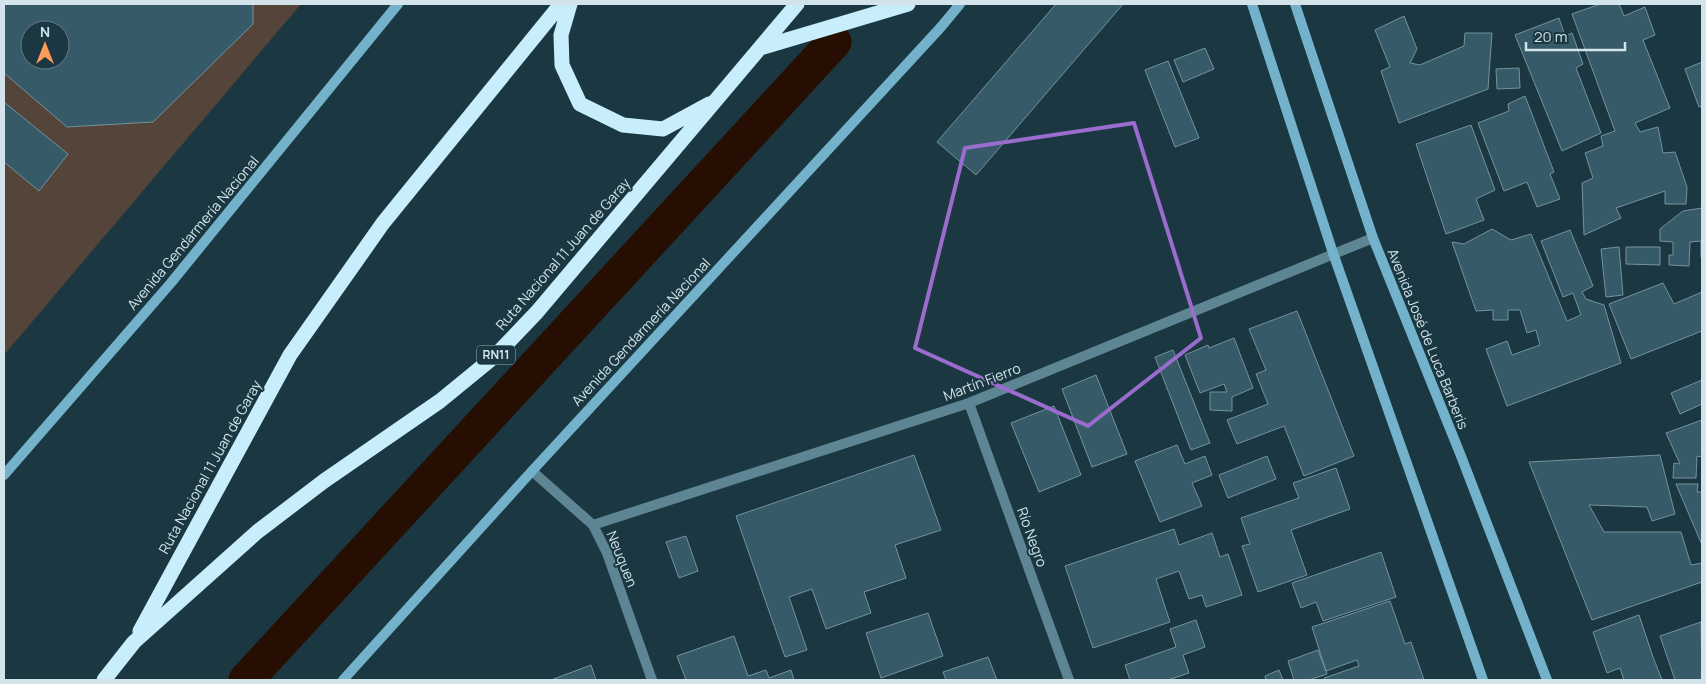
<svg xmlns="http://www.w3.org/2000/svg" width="1706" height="684" viewBox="0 0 1706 684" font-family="Manrope,sans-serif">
	<rect width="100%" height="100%" fill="#1b3842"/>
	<path fill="#544439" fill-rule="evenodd" d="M 4,4 L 301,4 L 4,355 ZM 30,30 L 60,30 L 60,60 L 30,60 Z"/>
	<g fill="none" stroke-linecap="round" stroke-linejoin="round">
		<path stroke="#260f02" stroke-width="35" d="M 246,680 L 834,42"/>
	</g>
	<path fill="#365a67" stroke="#74939e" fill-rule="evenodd" d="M 4,4 L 253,4 L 253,24 L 153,122 L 67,127 L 4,73 ZM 30,30 L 60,30 L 60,60 L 30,60 Z
		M 1056,4 L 1123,4 L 976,175 L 937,142 Z
		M 1600,4 L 1619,4 L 1624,16 L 1645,7 L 1655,35 L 1643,40 L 1670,108 L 1635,123 L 1640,132 L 1658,127 L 1663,153 L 1675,152 L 1687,187 L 1686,204 L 1665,204 L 1665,191 L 1616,208 L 1621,218 L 1584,235 L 1582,183 L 1593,178 L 1585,153 L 1603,146 L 1601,136 L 1615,131 L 1572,14 Z
		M 1404,16 L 1417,49 L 1410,63 L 1420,65 L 1464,46 L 1465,33 L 1492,33 L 1488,89 L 1399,123 L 1381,71 L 1390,67 L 1375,30 Z
		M 1559,18 L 1565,36 L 1572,33 L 1583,64 L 1576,68 L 1601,133 L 1562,151 L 1515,35 Z
		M 1205,48 L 1214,69 L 1183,82 L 1174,60 Z
		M 1168,61 L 1199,138 L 1175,147 L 1145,70 Z
		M 1702,62 L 1702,106 L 1699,107 L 1685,69 Z
		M 1519,68 L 1520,88 L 1497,89 L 1496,69 Z
		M 1525,96 L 1554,172 L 1550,174 L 1560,199 L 1537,207 L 1527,182 L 1504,191 L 1478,123 L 1509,111 L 1508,104 Z
		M 4,102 L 68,154 L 39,191 L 4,162 Z
		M 1471,125 L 1495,190 L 1476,199 L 1484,220 L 1446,234 L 1416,144 Z
		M 1702,208 L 1702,257 L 1701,257 L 1701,241 L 1690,242 L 1689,266 L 1669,265 L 1669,255 L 1673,255 L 1673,242 L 1660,241 L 1660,229 L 1683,211 Z
		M 1492,229 L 1511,240 L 1531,234 L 1567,321 L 1581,315 L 1573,293 L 1563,297 L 1541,241 L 1570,230 L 1593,286 L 1582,292 L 1586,299 L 1604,305 L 1621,363 L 1507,406 L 1486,349 L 1507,341 L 1512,355 L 1540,345 L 1536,330 L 1527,333 L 1520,310 L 1508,310 L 1508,320 L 1493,320 L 1493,310 L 1476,311 L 1452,242 L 1464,244 Z
		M 1619,247 L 1623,295 L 1606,297 L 1601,249 Z
		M 1626,247 L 1660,247 L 1660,265 L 1626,264 Z
		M 1663,283 L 1674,304 L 1702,292 L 1702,331 L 1631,359 L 1609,304 Z
		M 1297,311 L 1354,456 L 1304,476 L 1284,426 L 1237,444 L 1227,420 L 1268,404 L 1256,374 L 1266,370 L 1249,329 Z
		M 1234,338 L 1253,388 L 1232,397 L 1232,411 L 1210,410 L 1210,392 L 1227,392 L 1224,384 L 1200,393 L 1185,355 L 1208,345 L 1209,348 Z
		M 1173,350 L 1210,443 L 1191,450 L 1155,357 Z
		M 1096,375 L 1127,454 L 1092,467 L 1062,389 Z
		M 1702,380 L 1702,404 L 1680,414 L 1671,393 Z
		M 1054,406 L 1081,475 L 1039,492 L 1011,423 Z
		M 1702,420 L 1702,457 L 1697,456 L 1696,478 L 1673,478 L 1674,463 L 1680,464 L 1666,433 Z
		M 1177,445 L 1185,464 L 1205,456 L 1212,475 L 1192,483 L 1202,506 L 1160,522 L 1135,461 Z
		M 914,455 L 941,530 L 895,545 L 906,578 L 864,592 L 871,613 L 826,629 L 812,589 L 789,597 L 807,650 L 785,657 L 736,516 Z
		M 1660,455 L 1675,514 L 1652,521 L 1647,507 L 1589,505 L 1604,532 L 1681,532 L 1691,565 L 1702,563 L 1702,582 L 1592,620 L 1529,462 Z
		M 1267,456 L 1276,479 L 1228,498 L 1219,475 Z
		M 1336,468 L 1350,509 L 1291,530 L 1307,575 L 1258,592 L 1242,546 L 1250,544 L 1241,518 L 1299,498 L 1293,483 Z
		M 1676,484 L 1698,484 L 1697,492 L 1702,492 L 1702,545 Z
		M 1174,529 L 1179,545 L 1212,533 L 1220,557 L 1228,554 L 1242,595 L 1206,607 L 1202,595 L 1189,599 L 1179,571 L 1156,579 L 1170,622 L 1093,648 L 1065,566 Z
		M 686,536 L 698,571 L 679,578 L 666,542 Z
		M 1381,552 L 1396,597 L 1323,621 L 1316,602 L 1301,608 L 1292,583 Z
		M 1390,601 L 1405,644 L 1411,642 L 1424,680 L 1325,680 L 1324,678 L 1359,666 L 1357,660 L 1326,671 L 1312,627 Z
		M 928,613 L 943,656 L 881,678 L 866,633 Z
		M 1639,615 L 1653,657 L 1662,680 L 1624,680 L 1620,668 L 1607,673 L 1593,632 Z
		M 1196,620 L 1205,647 L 1183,655 L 1189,673 L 1168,680 L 1130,680 L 1125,665 L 1176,647 L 1170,629 Z
		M 1701,622 L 1702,680 L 1675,680 L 1660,636 Z
		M 734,636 L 748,676 L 766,670 L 769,678 L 791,670 L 794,680 L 686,680 L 677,656 Z
		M 1318,650 L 1327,674 L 1309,680 L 1294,680 L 1288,661 Z
		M 988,657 L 997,680 L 946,680 L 943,672 Z
		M 591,665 L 596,680 L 551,680 Z
		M 1279,670 L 1283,680 L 1266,680 L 1265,676 Z"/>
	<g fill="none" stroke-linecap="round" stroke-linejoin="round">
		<path stroke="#5e8593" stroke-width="10" d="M 969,403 L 1069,680
			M 532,471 L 593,525 L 607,553 L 652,680
			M 593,525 L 969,403 L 1373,238"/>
		<path stroke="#73b2ca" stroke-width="10" d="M 1252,4 L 1333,253 L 1483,680
			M 1295,4 L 1373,238 L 1461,456 L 1547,680
			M 4,475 L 170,284 L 398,4
			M 343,680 L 532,471 L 941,27 L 960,4"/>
		<path stroke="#c8edfb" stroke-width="15" d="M 570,4 L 561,35 L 562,65 L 580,104 L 623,125 L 663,129 L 709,104
			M 760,48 L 908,4
			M 140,631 L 290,355 L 383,223 L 561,4
			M 104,680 L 134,642 L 257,532 L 324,481 L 440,401 L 495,356 L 537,312 L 797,4"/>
	</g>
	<path fill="none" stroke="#996cce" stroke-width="4" stroke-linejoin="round" d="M 1134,123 L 1201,338 L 1088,426 L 915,348 L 965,148 Z"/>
	<g text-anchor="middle" stroke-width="4" stroke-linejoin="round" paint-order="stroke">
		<rect fill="#1b3842" stroke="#9bb0b7" stroke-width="1" x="477" y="345.5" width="38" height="19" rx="4"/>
		<g font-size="12" font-weight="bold" fill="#d2e3e9">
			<text x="496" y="359">RN11</text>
		</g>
		<g font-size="14" fill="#d2e3e9" stroke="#1b3842">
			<text transform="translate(193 233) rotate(-50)" y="5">Avenida Gendarmería Nacional</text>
			<text transform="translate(563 254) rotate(-49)" y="5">Ruta Nacional 11 Juan de Garay</text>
			<text transform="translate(641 332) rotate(-47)" y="5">Avenida Gendarmería Nacional</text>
			<text transform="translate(1428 339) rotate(68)" y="5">Avenida José de Luca Barberis</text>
			<text transform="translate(982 382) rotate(-21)" y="5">Martín Fierro</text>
			<text transform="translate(210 467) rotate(-61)" y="5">Ruta Nacional 11 Juan de Garay</text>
			<text transform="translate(1032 537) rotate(70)" y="5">Río Negro</text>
			<text transform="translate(622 559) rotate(68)" y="5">Neuquen</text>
		</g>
	</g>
	<rect width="1706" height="684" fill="none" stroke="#d2e3e9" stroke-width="10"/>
	<g transform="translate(45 45)"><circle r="24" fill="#1b3842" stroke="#647c85"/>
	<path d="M0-4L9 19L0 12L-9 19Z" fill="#fe9b58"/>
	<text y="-8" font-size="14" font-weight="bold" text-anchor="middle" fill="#d2e3e9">N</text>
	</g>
	<path d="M1526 42v8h99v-8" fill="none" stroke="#d2e3e9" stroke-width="2.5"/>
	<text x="1534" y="42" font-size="15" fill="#d2e3e9" stroke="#1b3842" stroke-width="4" paint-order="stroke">20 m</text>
</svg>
